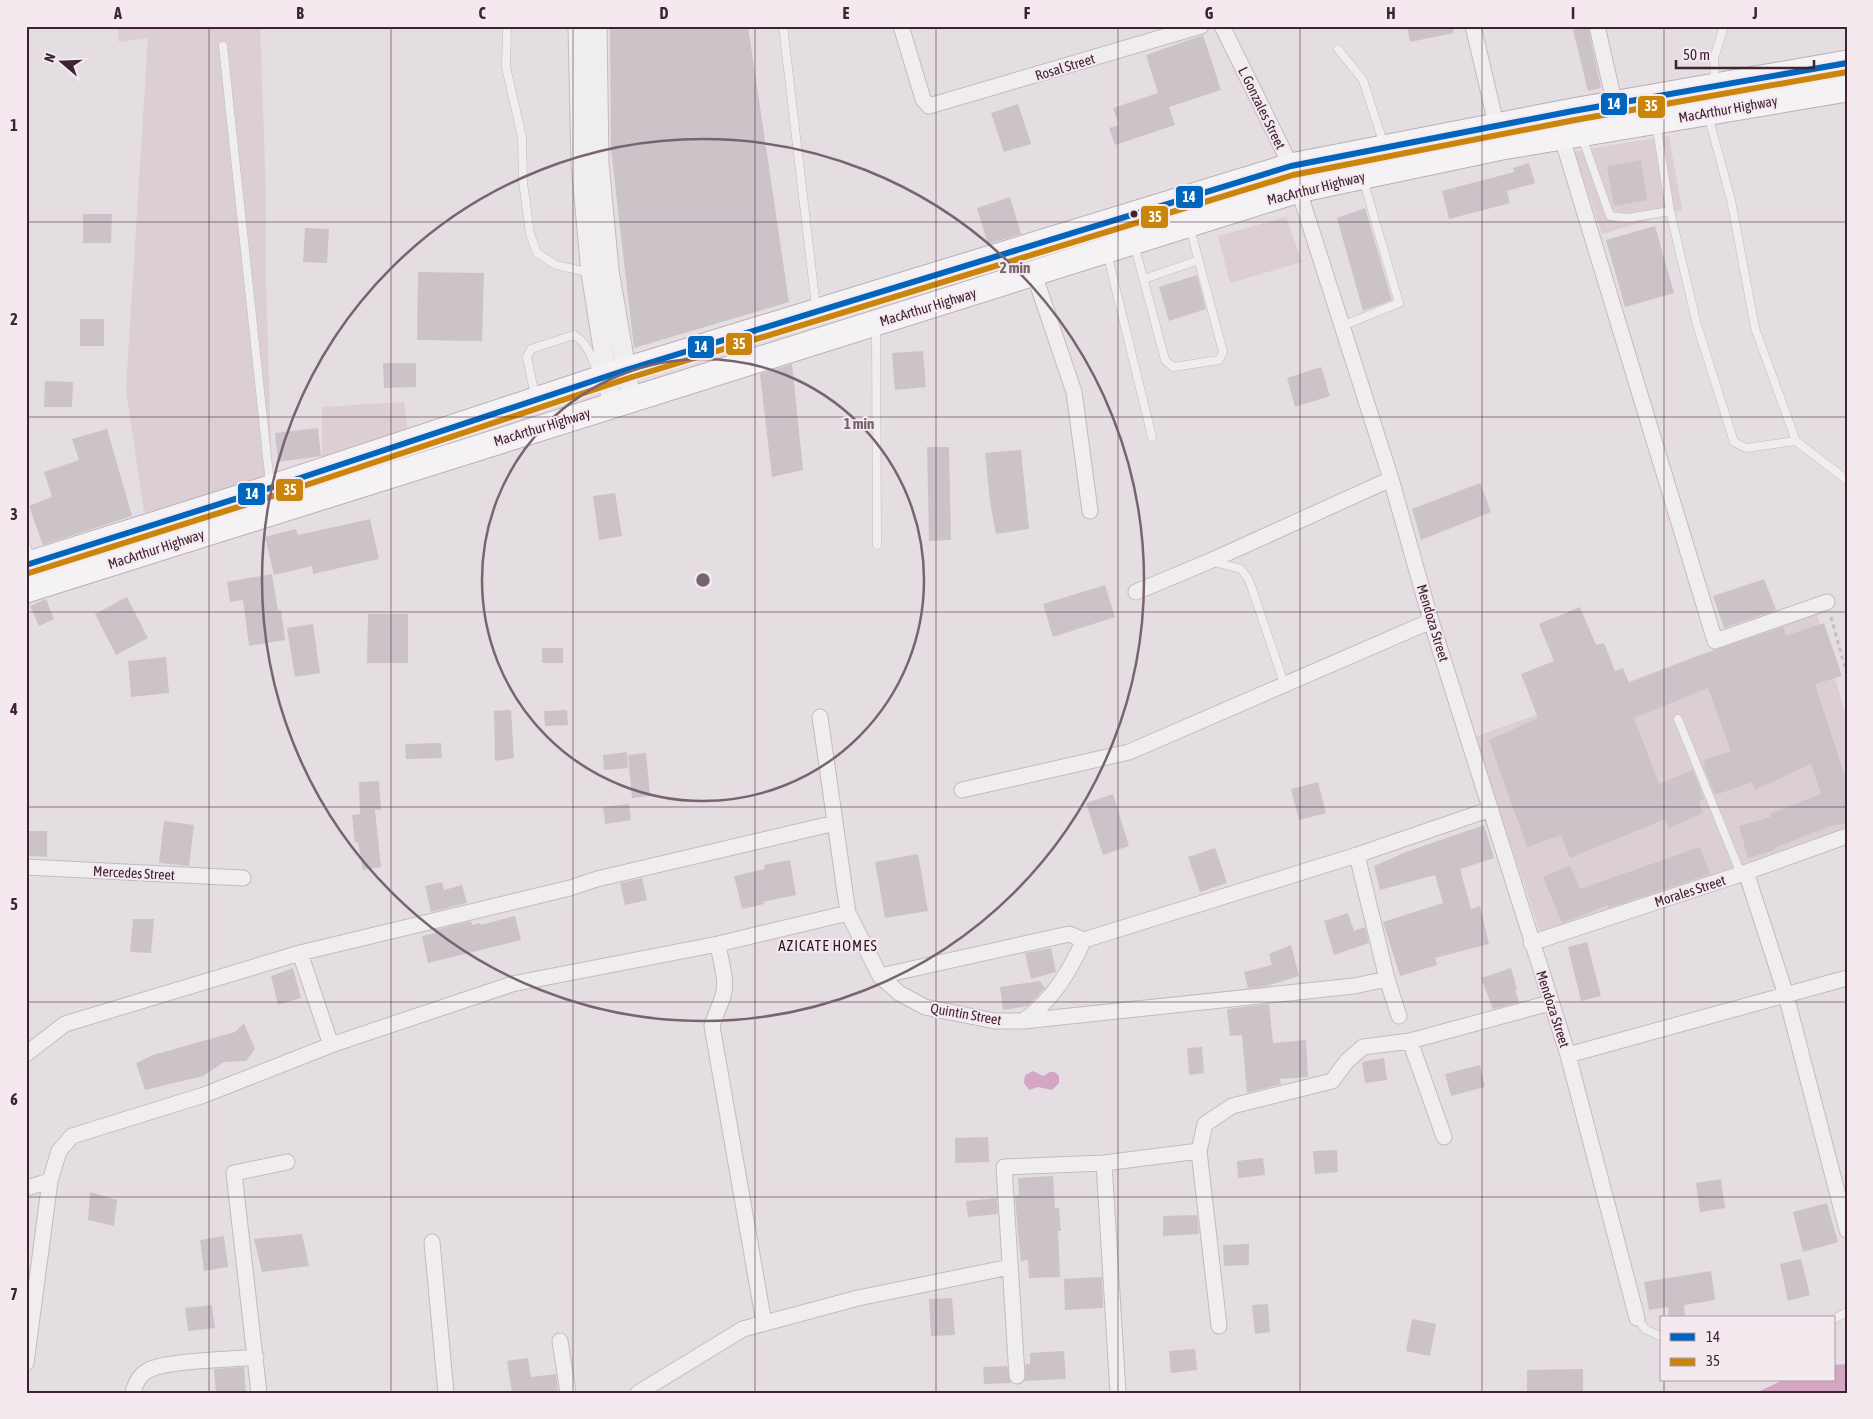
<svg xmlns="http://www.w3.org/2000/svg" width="1873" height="1419" viewBox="0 0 1873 1419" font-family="'Asap Condensed',sans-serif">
	<rect width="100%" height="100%" fill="#e4dde1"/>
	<path fill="#dbced5" d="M 117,26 L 260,26 L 266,197 L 266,286 L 272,477 L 144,513 L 126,389 L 148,38 L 119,42 Z
		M 1669,136 L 1682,210 L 1602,234 L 1574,151 Z
		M 1286,217 L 1302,262 L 1230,283 L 1218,236 Z
		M 404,402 L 409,439 L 322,465 L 322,407 Z
		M 1817,613 L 1847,720 L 1847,827 L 1541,935 L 1475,737 Z"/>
	<path fill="#d3a7c3" d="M 1033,1071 L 1043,1076 L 1050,1072 L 1055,1072 L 1059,1076 L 1059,1083 L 1052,1090 L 1038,1087 L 1029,1090 L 1024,1083 L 1025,1075 Z
		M 1847,1364 L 1847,1393 L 1755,1393 L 1784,1380 L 1834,1380 L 1834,1365 Z"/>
	<path fill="#cbc3c8" d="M 610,26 L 748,26 L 789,302 L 634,348 L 611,150 Z
		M 1407,26 L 1453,26 L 1454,33 L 1410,42 Z
		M 1588,26 L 1601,88 L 1588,91 L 1573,30 Z
		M 1203,35 L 1221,90 L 1169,107 L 1175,125 L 1115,145 L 1109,128 L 1119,125 L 1113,108 L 1158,93 L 1146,55 Z
		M 1018,104 L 1031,144 L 1004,152 L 991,113 Z
		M 1641,160 L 1647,200 L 1614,206 L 1607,166 Z
		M 1529,163 L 1535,183 L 1507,191 L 1510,203 L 1449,219 L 1442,191 L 1514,172 L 1513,168 Z
		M 1010,197 L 1021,234 L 988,244 L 977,208 Z
		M 1365,208 L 1392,300 L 1363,311 L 1337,218 Z
		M 83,214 L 112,214 L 111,243 L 83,243 Z
		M 1655,226 L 1674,293 L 1625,307 L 1606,240 Z
		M 305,228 L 329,229 L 327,263 L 303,262 Z
		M 418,272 L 484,273 L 482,341 L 417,340 Z
		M 1197,275 L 1206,309 L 1169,321 L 1159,287 Z
		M 80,319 L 104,319 L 104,346 L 80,346 Z
		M 923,351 L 926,387 L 895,390 L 892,353 Z
		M 383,363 L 416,363 L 416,387 L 384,388 Z
		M 792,364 L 803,470 L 772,477 L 760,374 Z
		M 1321,367 L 1330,396 L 1295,407 L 1287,378 Z
		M 45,381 L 73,382 L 72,407 L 44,407 Z
		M 318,428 L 321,456 L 278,462 L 275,433 Z
		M 107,429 L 132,516 L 43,545 L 29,506 L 52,497 L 44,472 L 79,460 L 72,439 Z
		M 927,447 L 949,447 L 951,540 L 929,541 Z
		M 1021,450 L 1029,529 L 996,534 L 990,502 L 985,453 Z
		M 1480,483 L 1491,512 L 1421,540 L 1412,509 Z
		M 615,493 L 622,536 L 599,540 L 593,496 Z
		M 370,519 L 379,559 L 313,574 L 312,566 L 274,575 L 265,537 L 296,529 L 298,535 Z
		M 272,574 L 278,610 L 281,610 L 285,640 L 249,646 L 243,600 L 230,602 L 227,582 Z
		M 1764,579 L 1776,610 L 1724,628 L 1713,596 Z
		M 1105,585 L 1115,617 L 1053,637 L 1043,604 Z
		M 127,597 L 148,638 L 116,655 L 95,614 Z
		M 46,599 L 54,619 L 39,626 L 30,606 Z
		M 1580,607 L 1596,645 L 1604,643 L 1615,671 L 1623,668 L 1629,683 L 1694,657 L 1783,627 L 1786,636 L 1824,623 L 1842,676 L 1815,684 L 1847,783 L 1847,823 L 1831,826 L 1774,848 L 1775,850 L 1748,858 L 1739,826 L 1771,817 L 1770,814 L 1821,794 L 1811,764 L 1755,790 L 1752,782 L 1715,795 L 1703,765 L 1706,764 L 1704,760 L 1731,751 L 1708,688 L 1634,718 L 1659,784 L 1693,770 L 1704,799 L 1699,801 L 1703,813 L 1669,828 L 1665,819 L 1570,858 L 1561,835 L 1527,847 L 1489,740 L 1538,718 L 1521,674 L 1554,661 L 1539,624 Z
		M 368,614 L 408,614 L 408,663 L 367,663 Z
		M 313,624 L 320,673 L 295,677 L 287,628 Z
		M 542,648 L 563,648 L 563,663 L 542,663 Z
		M 166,657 L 169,693 L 131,697 L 128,661 Z
		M 511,710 L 514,758 L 495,761 L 494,711 Z
		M 567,710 L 568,725 L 545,726 L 544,711 Z
		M 441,743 L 442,758 L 406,759 L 405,744 Z
		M 627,752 L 628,768 L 604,770 L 603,755 Z
		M 646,753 L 650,796 L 632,798 L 628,755 Z
		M 379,781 L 381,810 L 375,810 L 381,867 L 363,870 L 358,842 L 355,843 L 352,815 L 360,814 L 359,782 Z
		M 1318,782 L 1326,813 L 1299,820 L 1291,789 Z
		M 1113,794 L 1129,846 L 1103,855 L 1086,803 Z
		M 629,804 L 631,820 L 605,824 L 603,807 Z
		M 164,821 L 194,825 L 189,866 L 159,863 Z
		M 1484,825 L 1494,858 L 1460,869 L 1471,909 L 1480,906 L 1489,944 L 1435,958 L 1437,965 L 1400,976 L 1383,922 L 1443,903 L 1435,875 L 1380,890 L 1374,866 L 1406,852 Z
		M 26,831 L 47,831 L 47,857 L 26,856 Z
		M 1700,847 L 1710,874 L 1608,908 L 1608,905 L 1562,923 L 1543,877 L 1570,866 L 1580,889 Z
		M 1215,848 L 1227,883 L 1200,892 L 1188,857 Z
		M 918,854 L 928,911 L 885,918 L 875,862 Z
		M 790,860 L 796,895 L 763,902 L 764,904 L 742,909 L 734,876 L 765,869 L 764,865 Z
		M 642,878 L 647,900 L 625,905 L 620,883 Z
		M 442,882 L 444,890 L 462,885 L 467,903 L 431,912 L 425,886 Z
		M 1348,913 L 1354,931 L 1365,927 L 1369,943 L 1334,955 L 1324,921 Z
		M 515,916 L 521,940 L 428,963 L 422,936 L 436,933 L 435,930 L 471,921 L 472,925 L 480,923 L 481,925 Z
		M 133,919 L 154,919 L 151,953 L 130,952 Z
		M 1587,942 L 1601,996 L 1581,1001 L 1568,947 Z
		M 1291,945 L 1299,976 L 1267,986 L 1248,988 L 1244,972 L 1272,965 L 1269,954 Z
		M 1051,948 L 1056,972 L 1031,979 L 1025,953 Z
		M 293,968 L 301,998 L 278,1005 L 271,976 Z
		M 1511,968 L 1517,989 L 1515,990 L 1519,1002 L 1493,1009 L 1481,978 Z
		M 1040,981 L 1045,988 L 1028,1006 L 1003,1010 L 1000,987 Z
		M 1269,1004 L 1273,1043 L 1306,1040 L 1308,1077 L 1280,1079 L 1281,1084 L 1247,1093 L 1242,1035 L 1230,1036 L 1227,1009 Z
		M 244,1023 L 255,1049 L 246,1061 L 224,1062 L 203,1076 L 145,1090 L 136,1063 L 153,1055 L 235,1032 Z
		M 1202,1047 L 1204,1073 L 1189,1075 L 1187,1048 Z
		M 1384,1058 L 1387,1080 L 1365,1083 L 1362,1062 Z
		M 1480,1065 L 1485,1087 L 1451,1096 L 1445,1074 Z
		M 988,1137 L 989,1162 L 955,1163 L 955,1138 Z
		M 1337,1150 L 1338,1172 L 1315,1174 L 1313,1151 Z
		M 1263,1158 L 1265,1175 L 1238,1178 L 1237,1161 Z
		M 1053,1176 L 1055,1208 L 1059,1208 L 1061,1231 L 1058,1231 L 1060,1277 L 1029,1278 L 1028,1260 L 1021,1261 L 1018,1234 L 1015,1196 L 1019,1195 L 1018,1178 Z
		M 1721,1179 L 1725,1208 L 1700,1212 L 1696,1183 Z
		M 90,1192 L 117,1200 L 114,1226 L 88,1220 Z
		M 997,1198 L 998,1214 L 968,1217 L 966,1201 Z
		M 1827,1203 L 1838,1242 L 1803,1252 L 1793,1212 Z
		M 1197,1215 L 1199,1234 L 1163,1236 L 1163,1216 Z
		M 302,1234 L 309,1266 L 262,1272 L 254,1239 Z
		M 224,1236 L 228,1267 L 204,1271 L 200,1240 Z
		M 1249,1244 L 1249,1265 L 1224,1266 L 1223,1245 Z
		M 1801,1259 L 1810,1295 L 1788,1301 L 1780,1264 Z
		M 1711,1271 L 1715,1300 L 1684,1305 L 1685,1316 L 1669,1318 L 1668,1307 L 1649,1310 L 1644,1282 Z
		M 1102,1277 L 1103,1308 L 1065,1310 L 1064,1279 Z
		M 952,1298 L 955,1335 L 931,1336 L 929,1299 Z
		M 1268,1304 L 1270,1332 L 1255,1334 L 1252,1305 Z
		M 212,1305 L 215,1328 L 188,1331 L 185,1308 Z
		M 1412,1319 L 1436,1324 L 1430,1356 L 1406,1351 Z
		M 1195,1349 L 1197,1370 L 1171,1373 L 1169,1351 Z
		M 1064,1351 L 1066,1379 L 1024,1381 L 1026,1364 L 1030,1364 L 1030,1353 Z
		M 528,1358 L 531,1377 L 556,1374 L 558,1393 L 512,1393 L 507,1361 Z
		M 1007,1366 L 1011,1383 L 984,1384 L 983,1367 Z
		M 244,1367 L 246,1393 L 216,1393 L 214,1369 Z
		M 1583,1369 L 1583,1393 L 1527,1393 L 1527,1370 Z"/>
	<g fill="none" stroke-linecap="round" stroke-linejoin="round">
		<g stroke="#c2bbbf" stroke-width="9">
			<path id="service" d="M 507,26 L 506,67 L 522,137 L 523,182 L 530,234 L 537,253 L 556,265 L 591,273
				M 783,26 L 816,307
				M 223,46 L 270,484
				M 1338,49 L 1363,80 L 1384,145
				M 1715,83 L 1714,58 L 1724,26
				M 1708,115 L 1731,200 L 1755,328 L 1796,441 L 1847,480
				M 1582,137 L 1610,216 L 1628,218 L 1670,211 L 1656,123
				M 1670,211 L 1697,325 L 1734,442 L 1746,448 L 1796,441
				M 1134,244 L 1165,360 L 1173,367 L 1219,360 L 1223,352 L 1190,228
				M 1107,253 L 1152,437
				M 1144,279 L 1199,260
				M 1342,326 L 1399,303 L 1363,179
				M 876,327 L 877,545
				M 535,396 L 527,357 L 531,349 L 574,335 C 588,342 594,363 599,377
				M 26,546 L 32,561
				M 1214,562 L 1241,569 L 1249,580 L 1284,683
				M 1678,719 L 1741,874
				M 1637,1318 L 1645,1329 L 1662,1337
				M 1834,1319 L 1847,1312"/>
		</g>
		<g stroke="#c2bbbf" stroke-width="17">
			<path id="minor" d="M 901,26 L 923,99 L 929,106 L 1201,26
				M 1222,26 L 1291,166 L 1391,479 L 1431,621 L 1568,1055 L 1637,1318
				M 1473,26 L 1498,132
				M 1597,26 L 1616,110
				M 1562,138 L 1715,641 L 1827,602
				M 1034,274 L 1074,392 L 1090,511
				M 1136,592 L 1210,561 L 1391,479
				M 820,717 L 848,913 L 880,976 L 899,993 L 925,1007 L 995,1021 L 1023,1021 L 1354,986 L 1387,979
				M 962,790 L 1129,752 L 1431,621
				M 1357,855 L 1387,979 L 1399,1016
				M 26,867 L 243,878
				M 1746,872 L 1786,995 L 1847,1230
				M 1531,943 L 1741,874 L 1847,836
				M 718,944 C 720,959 728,981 723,996 C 720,1006 715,1015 712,1026 L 764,1323
				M 300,953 L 331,1045
				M 880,976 L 1069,934 L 1084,940 L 1357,855 L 1491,809
				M 1023,1021 C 1053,1000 1069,972 1084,940
				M 1410,1041 L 1444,1137
				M 26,1054 L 65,1024 L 300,953 L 570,888 L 597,879 L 835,823
				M 1568,1055 L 1847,978
				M 1199,1151 L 1219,1326
				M 1104,1163 L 1118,1393
				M 26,1188 L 50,1181
				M 432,1242 L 446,1393
				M 560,1341 L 568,1393
				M 26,1363 L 50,1181 L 59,1151 L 72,1136 L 204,1095 L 331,1045 L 512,984 L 718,944 L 848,913
				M 1017,1376 L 1004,1167 L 1104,1163 L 1199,1151 L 1205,1124 L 1232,1106 L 1332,1081 L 1347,1061 L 1363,1047 L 1410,1041 L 1550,1003
				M 133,1393 C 135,1383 141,1373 151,1369 C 172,1360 230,1360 256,1357
				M 259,1393 L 234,1173 L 287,1162
				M 638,1393 L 743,1329 L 858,1298 L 1010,1267"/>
		</g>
		<g stroke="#c2bbbf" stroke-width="21">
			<path id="tertiary" d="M 578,26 L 581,164 L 591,273 L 612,405
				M 597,26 L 599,163 L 609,270 L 631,399"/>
		</g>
		<g stroke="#b9afb4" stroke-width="27">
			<path id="trunk" d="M 26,565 L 270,488 L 626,370 L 1291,166 L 1573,111 L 1847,63
				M 26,590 L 1298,190 L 1502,147 L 1847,89"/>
		</g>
		<path stroke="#c5bec2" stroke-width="3" stroke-dasharray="4 4" stroke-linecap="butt" d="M 1831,617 L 1847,675"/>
		<use href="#service" stroke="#f0edef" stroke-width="8"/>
		<use href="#minor" stroke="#f0edef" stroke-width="15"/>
		<use href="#tertiary" stroke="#f0edef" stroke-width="19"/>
		<use href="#trunk" stroke="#f4f2f4" stroke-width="25"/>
		<g stroke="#f5e9f0" stroke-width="10">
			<path id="bus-1" d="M 26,565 L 270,488 L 626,370 L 1291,166 L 1573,111 L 1847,63"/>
		</g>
		<g stroke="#f5e9f0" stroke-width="10">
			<path id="bus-2" d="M 29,573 L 273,496 L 629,378 L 1293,175 L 1575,120 L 1847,72"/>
		</g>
		<use href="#bus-1" stroke="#0065bd" stroke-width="6"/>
		<use href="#bus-2" stroke="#c9850c" stroke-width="6"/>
	</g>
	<path fill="none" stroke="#3e2331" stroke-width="1" stroke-opacity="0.55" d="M 209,26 L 209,1393M 391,26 L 391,1393M 573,26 L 573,1393M 755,26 L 755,1393M 936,26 L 936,1393M 1118,26 L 1118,1393M 1300,26 L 1300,1393M 1482,26 L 1482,1393M 1664,26 L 1664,1318M 26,222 L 1847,222M 26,417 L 1847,417M 26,612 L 1847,612M 26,807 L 1847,807M 26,1002 L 1847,1002M 26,1197 L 1847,1197M 1664,1380 L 1664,1393"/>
	<g fill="none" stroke="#78646f" stroke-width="2.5">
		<circle cx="703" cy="580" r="221"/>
		<circle cx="703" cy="580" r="441"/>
	</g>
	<circle fill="#3e2331" stroke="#f5e9f0" stroke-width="2" cx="1134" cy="214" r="4.5"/>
	<g text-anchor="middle" stroke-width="4" stroke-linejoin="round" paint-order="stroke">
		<g font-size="14" fill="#3e2331" stroke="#f5e9f0">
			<text transform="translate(1065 67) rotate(-17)" y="5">Rosal Street</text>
			<text transform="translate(1262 108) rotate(64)" y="5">L. Gonzales Street</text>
			<text transform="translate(1728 109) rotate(-10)" y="5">MacArthur Highway</text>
			<text transform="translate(1316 188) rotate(-14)" y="5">MacArthur Highway</text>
			<text transform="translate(928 307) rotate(-17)" y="5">MacArthur Highway</text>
			<text transform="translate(542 427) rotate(-17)" y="5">MacArthur Highway</text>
			<text transform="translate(156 549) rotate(-18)" y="5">MacArthur Highway</text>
			<text transform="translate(1433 623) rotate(73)" y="5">Mendoza Street</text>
			<text transform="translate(134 873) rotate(3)" y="5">Mercedes Street</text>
			<text transform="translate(1690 891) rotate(-18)" y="5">Morales Street</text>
			<text transform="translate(1553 1009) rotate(72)" y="5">Mendoza Street</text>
			<text transform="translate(966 1014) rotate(10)" y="5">Quintin Street</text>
		</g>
		<g font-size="15" letter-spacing="1" fill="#2e1622" stroke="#f5e9f0">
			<text x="828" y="951">AZICATE HOMES</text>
		</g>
	</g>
	<circle cx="703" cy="580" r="8" fill="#78646f" stroke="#f5e9f0" stroke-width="2.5"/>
	<g font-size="15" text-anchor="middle" font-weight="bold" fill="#78646f" stroke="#f5e9f0" stroke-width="4" stroke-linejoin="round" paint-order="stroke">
		<text x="1015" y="273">2 min</text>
		<text x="859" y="429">1 min</text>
	</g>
	<g stroke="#f5e9f0" stroke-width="2">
		<rect x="1600" y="92" width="28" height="24" rx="5" fill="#0065bd"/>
		<rect x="1637" y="95" width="29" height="24" rx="5" fill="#c9850c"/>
		<rect x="1175" y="185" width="29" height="24" rx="5" fill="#0065bd"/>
		<rect x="1140" y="205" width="29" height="24" rx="5" fill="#c9850c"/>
		<rect x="725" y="332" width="28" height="24" rx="5" fill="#c9850c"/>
		<rect x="687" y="335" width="28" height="24" rx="5" fill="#0065bd"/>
		<rect x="275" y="478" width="29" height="24" rx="5" fill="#c9850c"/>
		<rect x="237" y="482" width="29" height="24" rx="5" fill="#0065bd"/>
	</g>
	<g font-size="14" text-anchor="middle" font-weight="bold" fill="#fff">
		<text x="1614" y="109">14</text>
		<text x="1651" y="111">35</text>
		<text x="1189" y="202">14</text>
		<text x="1155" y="222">35</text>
		<text x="739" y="349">35</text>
		<text x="701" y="352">14</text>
		<text x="290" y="495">35</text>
		<text x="252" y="499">14</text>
	</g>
	<rect width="1873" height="1419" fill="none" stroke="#f5e9f0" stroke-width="55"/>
	<rect x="1660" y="1316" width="175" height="65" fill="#f5e9f0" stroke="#ac9aa4"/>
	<rect x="1670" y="1333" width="25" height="8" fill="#0065bd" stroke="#ac9aa4"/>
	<text x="1706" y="1342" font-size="15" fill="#3e2331">14</text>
	<rect x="1670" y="1358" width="25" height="8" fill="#c9850c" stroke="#ac9aa4"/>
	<text x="1706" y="1366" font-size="15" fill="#3e2331">35</text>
	<g transform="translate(62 62) rotate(289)" stroke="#f5e9f0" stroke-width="4" paint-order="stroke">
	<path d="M0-4L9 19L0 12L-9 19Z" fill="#3e2331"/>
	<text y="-8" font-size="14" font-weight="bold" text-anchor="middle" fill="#3e2331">N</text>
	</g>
	<path d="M1676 60v8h138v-8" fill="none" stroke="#3e2331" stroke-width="2.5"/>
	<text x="1683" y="60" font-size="15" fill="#3e2331" stroke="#f5e9f0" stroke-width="4" paint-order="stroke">50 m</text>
	<rect x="28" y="28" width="1818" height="1364" fill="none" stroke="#3e2331" stroke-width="2"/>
	<g font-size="16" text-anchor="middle" font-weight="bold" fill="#3e2331">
		<text x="118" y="19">A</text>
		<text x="300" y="19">B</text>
		<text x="482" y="19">C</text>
		<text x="664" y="19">D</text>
		<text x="846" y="19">E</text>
		<text x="1027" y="19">F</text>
		<text x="1209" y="19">G</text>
		<text x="1391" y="19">H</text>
		<text x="1573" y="19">I</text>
		<text x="1755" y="19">J</text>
		<text x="14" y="131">1</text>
		<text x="14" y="325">2</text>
		<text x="14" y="520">3</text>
		<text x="14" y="715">4</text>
		<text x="14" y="910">5</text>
		<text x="14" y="1105">6</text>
		<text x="14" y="1300">7</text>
	</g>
</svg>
